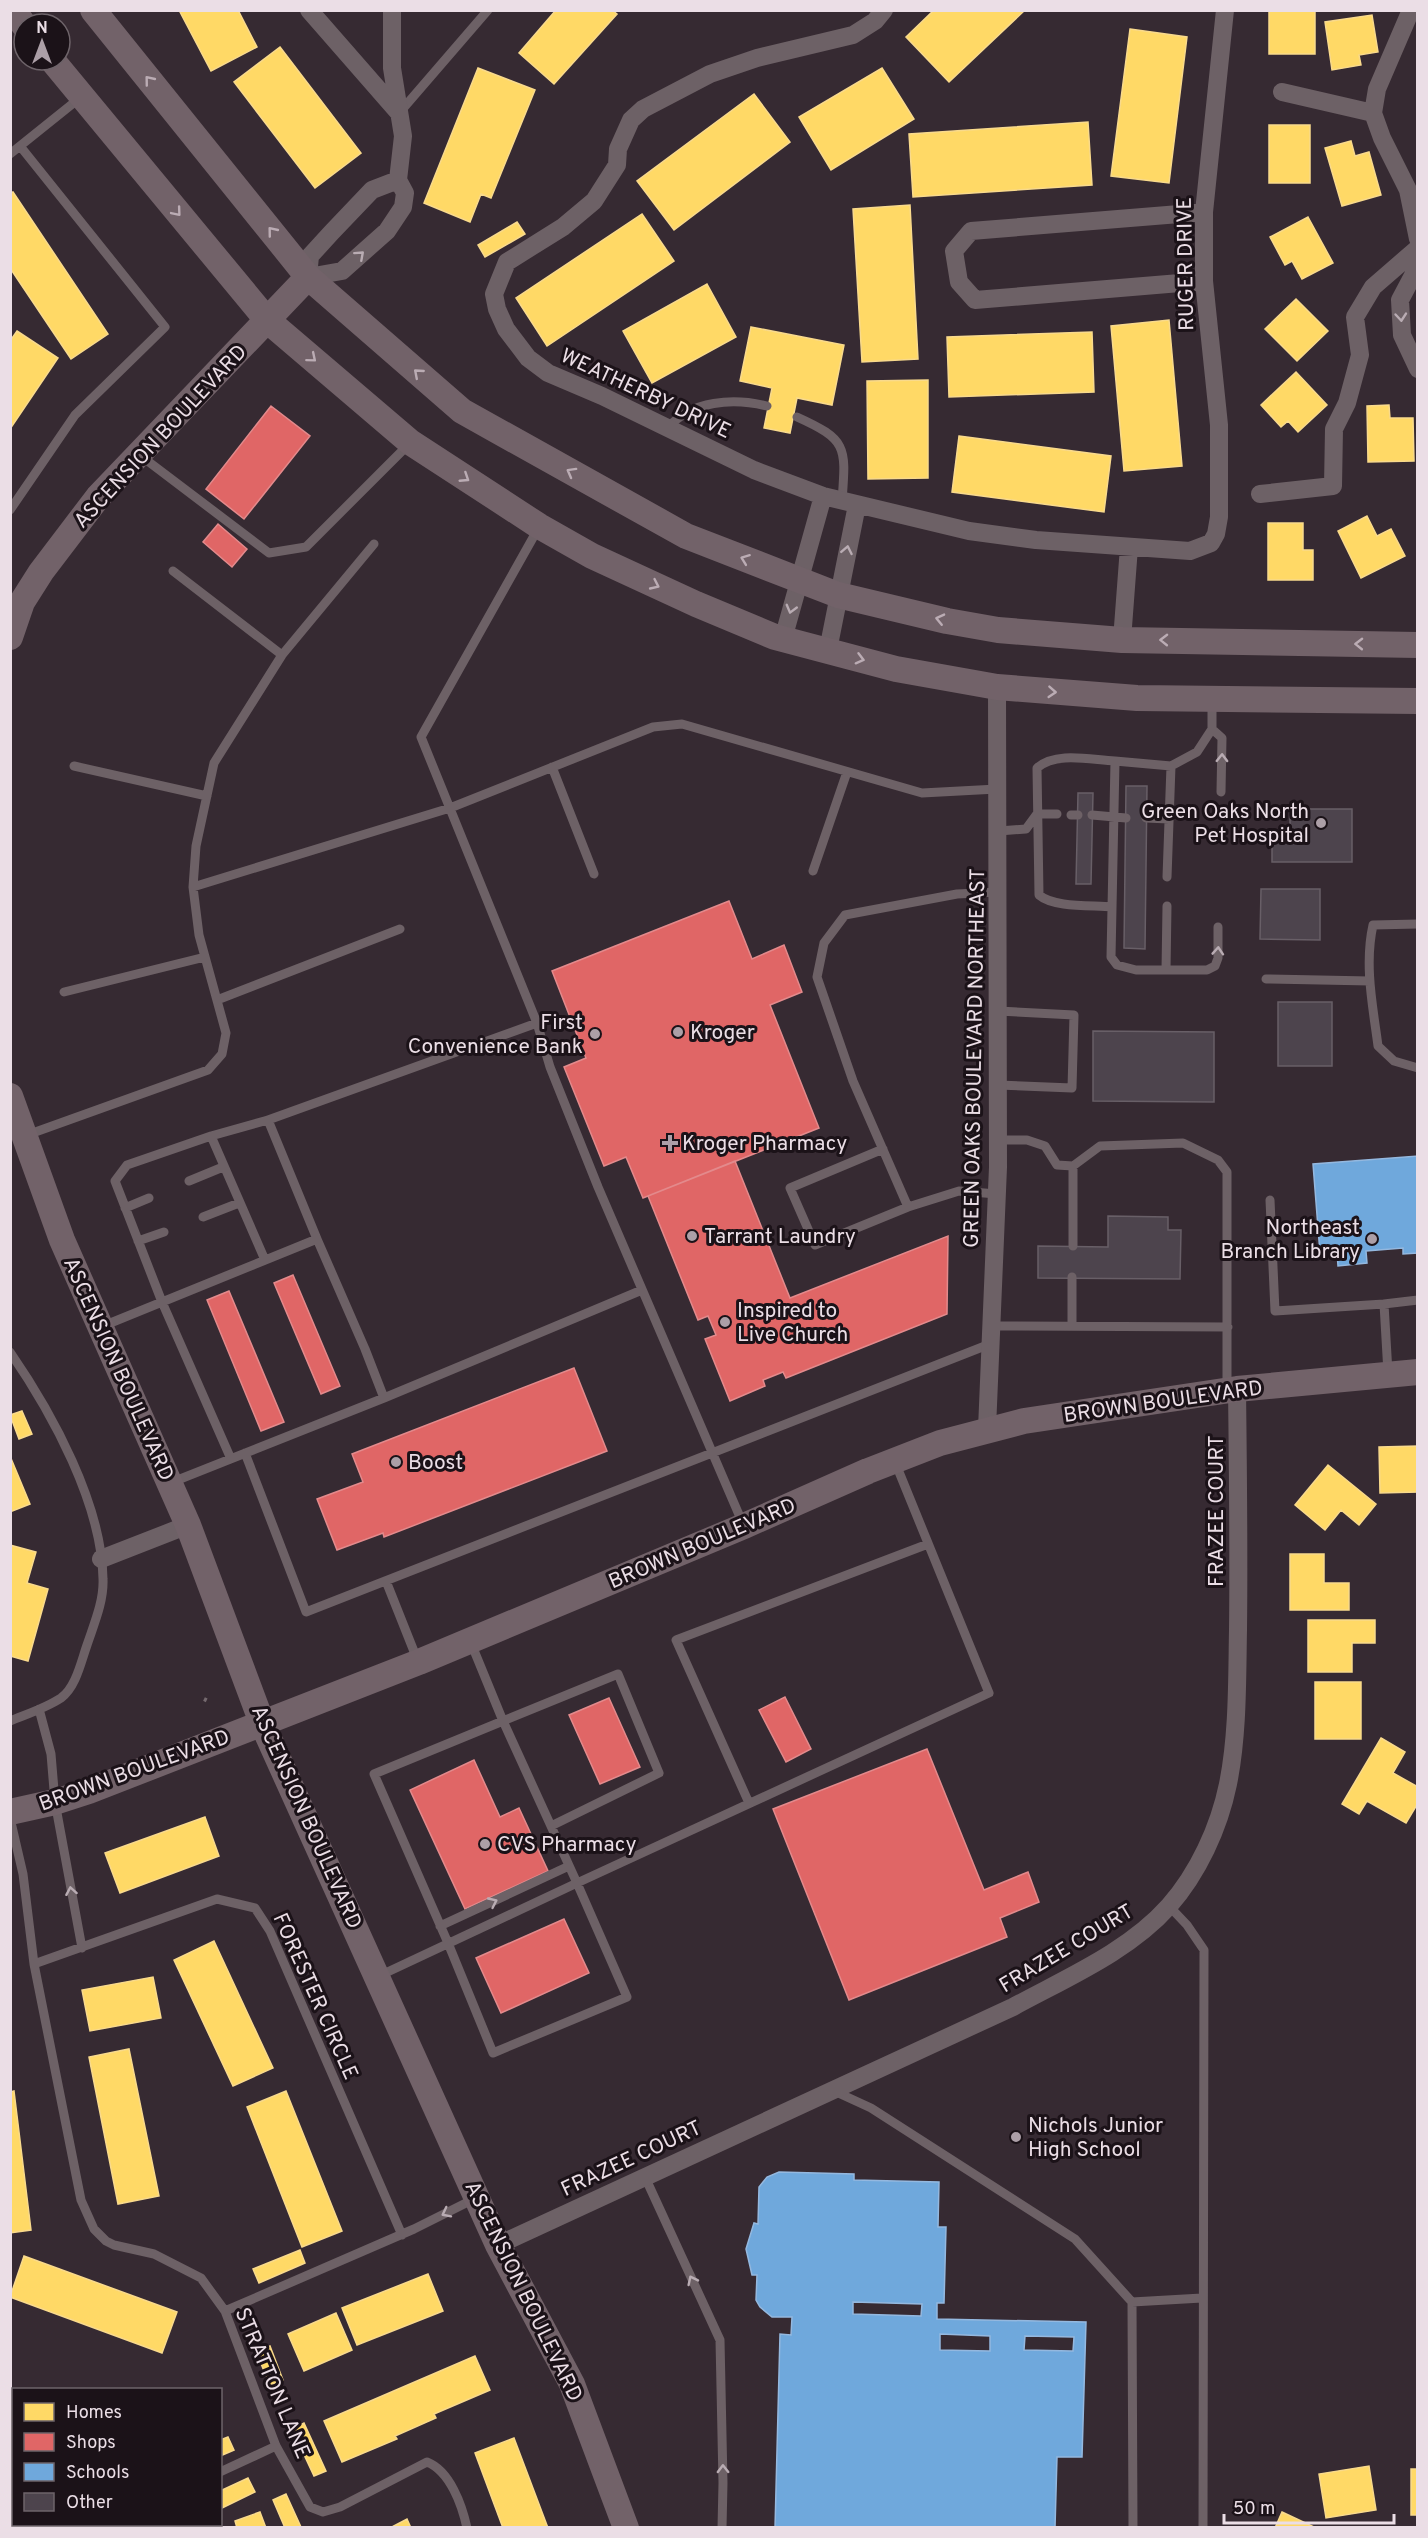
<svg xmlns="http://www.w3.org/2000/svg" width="1428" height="2538" viewBox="0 0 1428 2538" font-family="Overpass,sans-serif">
	<rect width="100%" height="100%" fill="#362a32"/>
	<path fill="#ffd966" stroke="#f9da8c" stroke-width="1.5" d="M 179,10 L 238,10 L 257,47 L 211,71 Z
		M 556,10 L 612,10 L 617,14 L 554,84 L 519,53 Z
		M 934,10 L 1025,10 L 949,82 L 906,37 Z
		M 1269,10 L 1315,10 L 1315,54 L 1269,54 Z
		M 1372,15 L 1378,52 L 1359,55 L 1361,65 L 1332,70 L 1325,22 Z
		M 1130,29 L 1187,37 L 1169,183 L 1111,176 Z
		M 280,47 L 361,153 L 315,188 L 234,82 Z
		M 478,68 L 535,90 L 491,198 L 481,194 L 470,222 L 424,203 Z
		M 882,68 L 914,119 L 831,170 L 799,117 Z
		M 754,94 L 790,142 L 674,230 L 637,181 Z
		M 1088,122 L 1092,185 L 913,197 L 909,134 Z
		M 1269,125 L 1310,125 L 1310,183 L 1269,183 Z
		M 1351,141 L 1355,156 L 1369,152 L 1381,195 L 1342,206 L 1325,148 Z
		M 13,192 L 108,334 L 71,359 L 10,268 L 10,193 Z
		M 910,205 L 918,359 L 862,362 L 853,209 Z
		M 642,214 L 674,261 L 547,346 L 516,298 Z
		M 1308,217 L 1333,263 L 1302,279 L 1292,261 L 1285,265 L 1270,237 Z
		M 517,222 L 525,234 L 485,257 L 478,245 Z
		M 707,284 L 736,337 L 652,383 L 623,331 Z
		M 1296,299 L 1328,331 L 1297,361 L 1265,329 Z
		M 1169,320 L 1182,466 L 1124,471 L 1111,326 Z
		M 751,327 L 844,345 L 832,405 L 797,398 L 790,433 L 764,428 L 772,388 L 740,381 Z
		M 17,331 L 58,358 L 10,429 L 10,341 Z
		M 1092,332 L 1094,392 L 949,397 L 947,337 Z
		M 1296,372 L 1327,405 L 1298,432 L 1288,421 L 1281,427 L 1261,405 Z
		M 928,380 L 928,478 L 868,479 L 867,381 Z
		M 1389,405 L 1390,418 L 1413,418 L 1414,461 L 1368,462 L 1367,406 Z
		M 959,436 L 1111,456 L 1104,512 L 952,492 Z
		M 1367,516 L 1377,536 L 1391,529 L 1405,556 L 1361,578 L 1338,531 Z
		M 1268,523 L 1303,523 L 1303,550 L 1313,550 L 1313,580 L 1268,580 Z
		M 22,1411 L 32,1434 L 19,1439 L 10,1415 Z
		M 1418,1446 L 1418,1492 L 1380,1493 L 1379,1447 Z
		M 10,1456 L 30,1504 L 10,1512 Z
		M 1328,1465 L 1376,1504 L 1359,1525 L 1341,1510 L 1325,1530 L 1295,1505 Z
		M 10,1545 L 36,1552 L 27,1583 L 48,1589 L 28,1661 L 10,1656 Z
		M 1290,1554 L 1324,1554 L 1324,1583 L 1349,1583 L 1349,1610 L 1290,1610 Z
		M 1308,1620 L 1375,1620 L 1375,1643 L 1352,1643 L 1352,1672 L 1308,1672 Z
		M 1315,1682 L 1361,1682 L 1361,1739 L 1315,1739 Z
		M 1381,1738 L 1405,1752 L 1393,1773 L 1418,1787 L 1418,1803 L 1406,1823 L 1367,1801 L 1359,1814 L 1342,1804 Z
		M 205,1817 L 219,1856 L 120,1893 L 105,1853 Z
		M 214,1941 L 273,2068 L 233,2086 L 174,1960 Z
		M 153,1977 L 161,2018 L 90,2031 L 82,1990 Z
		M 129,2049 L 159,2196 L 118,2204 L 89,2057 Z
		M 14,2091 L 31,2230 L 10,2233 L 10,2092 Z
		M 286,2091 L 342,2231 L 302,2247 L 247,2107 Z
		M 300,2250 L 305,2263 L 259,2283 L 253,2269 Z
		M 24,2256 L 177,2312 L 162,2353 L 10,2297 Z
		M 428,2274 L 443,2311 L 357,2345 L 342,2308 Z
		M 336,2313 L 352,2350 L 304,2371 L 288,2334 Z
		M 270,2346 L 283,2380 L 270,2385 L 256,2352 Z
		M 475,2356 L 490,2390 L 434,2414 L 436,2418 L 395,2436 L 397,2439 L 342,2462 L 324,2421 Z
		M 304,2423 L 326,2471 L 314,2476 L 292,2429 Z
		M 228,2437 L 234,2450 L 220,2456 L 220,2440 Z
		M 514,2438 L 548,2528 L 503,2528 L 475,2453 Z
		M 1369,2466 L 1376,2510 L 1326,2518 L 1319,2474 Z
		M 1411,2469 L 1418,2469 L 1418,2515 L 1411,2515 Z
		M 248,2478 L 255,2492 L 220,2509 L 220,2491 Z
		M 286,2494 L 301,2527 L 285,2528 L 273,2500 Z
		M 260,2512 L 266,2528 L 237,2528 L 235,2521 Z
		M 1282,2512 L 1316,2528 L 1275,2528 Z
		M 407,2519 L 411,2528 L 390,2528 Z
		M 48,2524 L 88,2524 L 89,2528 L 49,2528 Z"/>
	<path fill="#e06666" stroke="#e38a8c" stroke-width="1.5" d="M 271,406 L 310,436 L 244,519 L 206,489 Z
		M 218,524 L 247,549 L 232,567 L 203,542 Z
		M 729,901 L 752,959 L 784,945 L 802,992 L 770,1005 L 819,1128 L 643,1198 L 626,1157 L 604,1166 L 564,1067 L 586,1058 L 552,971 Z
		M 735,1161 L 790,1298 L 948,1236 L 947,1314 L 786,1378 L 783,1372 L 763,1380 L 765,1386 L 730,1401 L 705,1339 L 716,1335 L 708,1316 L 698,1320 L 648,1196 Z
		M 293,1275 L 340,1386 L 321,1394 L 274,1283 Z
		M 229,1291 L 284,1422 L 261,1431 L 207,1300 Z
		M 574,1368 L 607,1451 L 384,1537 L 383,1533 L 337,1550 L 317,1499 L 363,1482 L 352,1454 Z
		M 785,1697 L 811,1749 L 786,1762 L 759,1710 Z
		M 609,1698 L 640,1767 L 600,1784 L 569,1715 Z
		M 927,1749 L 984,1890 L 1028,1872 L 1039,1902 L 1000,1918 L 1007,1937 L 849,2000 L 773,1809 Z
		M 474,1760 L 500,1817 L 519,1808 L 548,1871 L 465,1909 L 410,1790 Z
		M 564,1919 L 589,1973 L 501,2013 L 476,1958 Z"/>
	<path fill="#6fa8dc" stroke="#94b8df" stroke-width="1.5" fill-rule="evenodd" d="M 1418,1156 L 1418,1253 L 1403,1254 L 1403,1248 L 1366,1251 L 1367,1263 L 1338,1266 L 1337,1252 L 1320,1253 L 1313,1164 Z
		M 779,2172 L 854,2174 L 854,2180 L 939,2182 L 938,2227 L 946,2227 L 944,2303 L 937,2303 L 937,2319 L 1086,2322 L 1082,2457 L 1057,2457 L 1055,2528 L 775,2528 L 780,2334 L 791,2335 L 792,2317 L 772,2317 L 760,2307 L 756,2300 L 757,2275 L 752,2275 L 746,2249 L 754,2223 L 758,2224 L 759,2187 L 767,2177 ZM 853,2302 L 922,2304 L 921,2316 L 853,2314 ZM 940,2334 L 990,2336 L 990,2351 L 940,2350 ZM 1025,2336 L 1074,2337 L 1073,2351 L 1024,2350 Z"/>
	<path fill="#4d444d" stroke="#685f67" stroke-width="1.5" d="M 1126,786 L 1147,786 L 1145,949 L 1124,948 Z
		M 1078,793 L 1093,793 L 1091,884 L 1076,884 Z
		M 1290,809 L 1352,809 L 1352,862 L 1272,862 L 1272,838 L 1290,838 Z
		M 1261,889 L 1320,889 L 1320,940 L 1260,939 Z
		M 1278,1002 L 1332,1002 L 1332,1066 L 1278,1066 Z
		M 1093,1031 L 1214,1032 L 1214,1102 L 1093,1101 Z
		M 1108,1216 L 1168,1217 L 1168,1230 L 1181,1230 L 1180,1279 L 1038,1278 L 1038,1246 L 1108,1247 Z"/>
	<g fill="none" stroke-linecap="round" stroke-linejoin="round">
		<path stroke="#74696e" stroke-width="4" stroke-dasharray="3 4.5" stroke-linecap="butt" d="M 204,1699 L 210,1702"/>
		<path stroke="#6d6166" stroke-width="9" d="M 400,112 L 488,10
			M 10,154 L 81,97
			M 797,417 C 848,440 846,447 842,501
			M 668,428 C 691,400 734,398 767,406
			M 141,456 L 269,553 L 306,547 L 410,443
			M 10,510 L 75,415 L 165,327 L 20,146
			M 173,571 L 282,655
			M 1212,702 L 1212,729 L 1197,752 L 1171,766 L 1115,761 L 1111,957 L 1117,965 L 1136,970 L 1207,970 L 1215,966 L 1218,958 L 1218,927
			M 1212,729 L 1222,738 L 1221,792
			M 74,766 L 207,796
			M 552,767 L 594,874
			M 1071,815 L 1078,815
			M 1092,815 L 1126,818
			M 1146,818 L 1169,819
			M 999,831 L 1026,829 L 1037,814 L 1057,814
			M 813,871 L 847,772
			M 1167,877 L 1171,766
			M 193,887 L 450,808 L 653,727 L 682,724 L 922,793 L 997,789
			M 997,892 L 957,894 L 845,915 L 824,943 L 817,977 L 853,1081 L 908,1207 L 959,1191 L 997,1194
			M 1112,907 C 1093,905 1054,908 1039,895 L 1037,768 C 1056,751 1091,760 1115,761
			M 1418,924 L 1373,925 C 1364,965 1373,1007 1378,1046 L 1394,1061 L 1418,1068
			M 1166,970 L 1167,906
			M 1266,979 L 1370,981
			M 64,992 L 205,957
			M 217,1000 L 400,929
			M 998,1011 L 1074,1015 L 1072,1088 L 998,1085
			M 537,1023 L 421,737 L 539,527
			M 27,1135 L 208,1070 L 222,1054 L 226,1033 L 199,935 L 193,887 L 196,846 L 214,763 L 282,655 L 374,544
			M 211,1136 L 265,1260
			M 998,1140 L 1027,1140 L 1045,1146 L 1057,1165 L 1073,1166 L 1100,1146 L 1183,1143 L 1218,1160 L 1227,1172 L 1227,1388
			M 883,1149 L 790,1188 L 815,1245 L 908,1207
			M 189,1181 L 223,1167
			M 1270,1200 L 1275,1311 L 1384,1304
			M 125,1208 L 149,1198
			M 203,1217 L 239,1203
			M 138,1241 L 164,1232
			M 1073,1246 L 1073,1166
			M 1072,1277 L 1072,1326
			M 103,1326 L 317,1239 L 268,1120 L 537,1023 L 550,1067 L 598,1187 L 743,1524
			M 991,1326 L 1228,1327
			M 10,1352 C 52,1413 102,1504 103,1579 C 104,1601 94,1624 87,1645 C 81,1662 76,1687 61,1698 C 46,1708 27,1714 10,1721
			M 1388,1373 L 1384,1304 L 1418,1300
			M 384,1398 L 642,1290
			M 245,1453 L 306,1612 L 990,1344
			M 231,1459 L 162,1302 L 115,1181 L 127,1165 L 211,1136 L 268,1120
			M 170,1483 L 384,1398 L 365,1349 L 317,1239
			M 386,1581 L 417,1659
			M 471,1643 L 503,1721 L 374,1774 L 448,1943 L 493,2053 L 627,1997 L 577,1883 L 989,1693 L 895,1462
			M 39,1709 L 51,1754 L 55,1802 L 82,1948
			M 749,1803 L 676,1640 L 928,1544
			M 10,1818 L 23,1874 L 34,1964 L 81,2200 L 94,2229 L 106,2241 L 114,2245 L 154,2254 L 201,2278 L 225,2311 L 276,2446 L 310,2507 L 323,2512 L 340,2507 L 427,2462 C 450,2471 462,2505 467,2528
			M 1169,1906 L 1187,1925 L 1204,1950 L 1203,2528
			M 440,1926 L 569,1866
			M 34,1964 L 217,1899 L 255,1908 L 270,1931 L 402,2235
			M 379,1976 L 577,1883 L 503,1721 L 618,1674 L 659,1773 L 551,1826
			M 834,2091 L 871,2108 L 1075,2239 L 1132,2302 L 1133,2528
			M 645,2177 L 720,2340 L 723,2483 L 722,2528
			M 1132,2302 L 1202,2298
			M 225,2311 L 414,2229 L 474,2199
			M 220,2472 L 276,2446
			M 139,2528 L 140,2524"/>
		<path stroke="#6d6166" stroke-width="18" d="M 309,10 L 399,113
			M 392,10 L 392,68 L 403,136 L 398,180 L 405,193 L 403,207 L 387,231 L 342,271 L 308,277 L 310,256 L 331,233 L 372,190 L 398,180
			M 884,10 L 875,21 L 853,35 L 757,58 L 710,74 L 643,109 L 631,120 L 618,149 L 617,165 L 594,201 L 563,227 L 507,262 L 494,294 L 497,309 L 506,329 L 528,358 L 548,373 L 602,396 L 754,470 L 823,496 L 969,531 L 1036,540 L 1190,551 L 1211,543 L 1216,534 L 1219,517 L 1219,425 L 1204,281 L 1204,212 L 1225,10
			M 1411,10 L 1377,89 L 1373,113 L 1382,138 L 1408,190 L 1418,239
			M 1282,92 L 1373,113
			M 1204,212 L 971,231 L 954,251 L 959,282 L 975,300 L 1204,281
			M 1418,266 L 1400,300 L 1402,335 L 1418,369
			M 1260,494 L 1333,486 L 1334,429 L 1347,403 L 1360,355 L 1355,317 L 1373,287 L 1418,248
			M 783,639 L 823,496
			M 1122,640 L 1129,547
			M 828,650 L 857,505
			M 987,1429 L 998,1167 L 997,687
			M 101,1559 L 188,1525
			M 498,2245 L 1013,2007 C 1066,1978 1128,1952 1169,1906 C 1198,1873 1219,1828 1228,1784 C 1238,1734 1237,1681 1238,1630 C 1239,1550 1238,1470 1237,1389"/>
		<path stroke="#726269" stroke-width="26" d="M 13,10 L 24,25
			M 93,10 L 308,277 L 462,411 L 686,536 L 838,595 L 947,621 L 998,630 L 1122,640 L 1418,645
			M 52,60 L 267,320 L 410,442 L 539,526 L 592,556 L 696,604 L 775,637 L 896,669 L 997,687 L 1137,698 L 1418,701
			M 10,637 L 22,602 L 41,572 L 98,497 L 308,277
			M 10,1096 L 62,1240 L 188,1525 L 262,1723 L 498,2245 L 572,2384 L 626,2528
			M 10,1812 L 55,1802 L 89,1791 L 419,1662 L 744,1526 L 868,1471 L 940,1443 L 1024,1421 L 1237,1389 L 1418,1372"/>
	</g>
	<defs><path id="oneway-chevron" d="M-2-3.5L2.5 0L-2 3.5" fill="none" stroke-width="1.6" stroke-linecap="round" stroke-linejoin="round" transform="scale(1.5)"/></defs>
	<g stroke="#bbacb4">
		<use href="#oneway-chevron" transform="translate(149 80) rotate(-129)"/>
		<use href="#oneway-chevron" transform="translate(177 212) rotate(50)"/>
		<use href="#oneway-chevron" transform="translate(272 231) rotate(-129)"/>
		<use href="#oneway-chevron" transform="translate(312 358) rotate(40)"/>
		<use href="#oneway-chevron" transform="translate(418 373) rotate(-139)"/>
		<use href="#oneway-chevron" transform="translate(571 472) rotate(-151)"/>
		<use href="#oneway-chevron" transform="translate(465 478) rotate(33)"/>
		<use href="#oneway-chevron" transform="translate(745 559) rotate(-159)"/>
		<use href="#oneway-chevron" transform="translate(655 585) rotate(25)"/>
		<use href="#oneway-chevron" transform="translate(940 619) rotate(-167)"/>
		<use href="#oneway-chevron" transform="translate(1164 640) rotate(-179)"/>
		<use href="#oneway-chevron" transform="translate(1359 644) rotate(-179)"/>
		<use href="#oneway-chevron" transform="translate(860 659) rotate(15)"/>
		<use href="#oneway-chevron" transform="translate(1052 692) rotate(4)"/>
	</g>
	<g stroke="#b9acb3">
		<use href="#oneway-chevron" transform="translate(360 255) rotate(-42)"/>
		<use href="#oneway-chevron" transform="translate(1401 317) rotate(85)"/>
		<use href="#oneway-chevron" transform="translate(847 550) rotate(-79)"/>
		<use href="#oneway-chevron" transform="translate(791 609) rotate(105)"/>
		<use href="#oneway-chevron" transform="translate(1222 758) rotate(-89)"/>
		<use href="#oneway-chevron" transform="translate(1218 951) rotate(-86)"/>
		<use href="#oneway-chevron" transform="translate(71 1891) rotate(-100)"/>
		<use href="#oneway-chevron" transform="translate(493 1902) rotate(-25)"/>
		<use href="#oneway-chevron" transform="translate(446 2213) rotate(153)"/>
		<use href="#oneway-chevron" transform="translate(692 2280) rotate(-116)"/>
		<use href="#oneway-chevron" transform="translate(723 2469) rotate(-91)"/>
	</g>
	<g fill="#ac9fa7" stroke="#1b1218" stroke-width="2">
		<circle cx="1321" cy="823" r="6"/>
		<circle cx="678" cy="1032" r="6"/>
		<circle cx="595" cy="1034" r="6"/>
		<path d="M667 1134h6v6h6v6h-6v6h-6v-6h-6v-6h6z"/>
		<circle cx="692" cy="1236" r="6"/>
		<circle cx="1372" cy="1239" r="6"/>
		<circle cx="725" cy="1322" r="6"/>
		<circle cx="396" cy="1462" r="6"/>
		<circle cx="485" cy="1844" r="6"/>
		<circle cx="1016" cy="2137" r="6"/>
	</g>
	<g text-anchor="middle" stroke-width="6" stroke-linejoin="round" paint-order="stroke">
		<g font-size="21" fill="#ebdee6" stroke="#1b1218">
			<text transform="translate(1185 264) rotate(-91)" y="7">RUGER DRIVE</text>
			<text transform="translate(646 393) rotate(25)" y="7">WEATHERBY DRIVE</text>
			<text transform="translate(160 436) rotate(-47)" y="7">ASCENSION BOULEVARD</text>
			<text transform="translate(974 1058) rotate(-89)" y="7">GREEN OAKS BOULEVARD NORTHEAST</text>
			<text transform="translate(119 1369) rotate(66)" y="7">ASCENSION BOULEVARD</text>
			<text transform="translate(1163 1401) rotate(-8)" y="7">BROWN BOULEVARD</text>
			<text transform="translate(1216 1511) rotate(-90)" y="7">FRAZEE COURT</text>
			<text transform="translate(702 1543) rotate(-23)" y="7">BROWN BOULEVARD</text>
			<text transform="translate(134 1770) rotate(-20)" y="7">BROWN BOULEVARD</text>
			<text transform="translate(307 1817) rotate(66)" y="7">ASCENSION BOULEVARD</text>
			<text transform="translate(1066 1948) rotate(-31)" y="7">FRAZEE COURT</text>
			<text transform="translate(316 1996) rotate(66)" y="7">FORESTER CIRCLE</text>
			<text transform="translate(631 2158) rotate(-25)" y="7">FRAZEE COURT</text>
			<text transform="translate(524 2291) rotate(64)" y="7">ASCENSION BOULEVARD</text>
			<text transform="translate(273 2383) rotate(67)" y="7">STRATTON LANE</text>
		</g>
		<g font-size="21" fill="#ebdee6" stroke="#1b1218" text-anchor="start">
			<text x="1309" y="818" text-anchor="end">Green Oaks North<tspan x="1309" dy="24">Pet Hospital</tspan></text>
			<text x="583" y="1029" text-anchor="end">First<tspan x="583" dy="24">Convenience Bank</tspan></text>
			<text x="690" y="1039">Kroger</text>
			<text x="682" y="1150">Kroger Pharmacy</text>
			<text x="1360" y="1234" text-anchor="end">Northeast<tspan x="1360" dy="24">Branch Library</tspan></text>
			<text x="704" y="1243">Tarrant Laundry</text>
			<text x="737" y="1317">Inspired to<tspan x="737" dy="24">Live Church</tspan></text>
			<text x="408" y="1469">Boost</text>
			<text x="497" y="1851">CVS Pharmacy</text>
			<text x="1028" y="2132">Nichols Junior<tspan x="1028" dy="24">High School</tspan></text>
		</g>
	</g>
	<rect width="1428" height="2538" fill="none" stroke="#ebdee6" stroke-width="24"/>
	<rect x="12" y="2388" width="210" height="138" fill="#1b1218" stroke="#6e646a" stroke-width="1.5"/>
	<rect x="24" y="2403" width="30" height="18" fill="#ffd966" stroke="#6e646a" stroke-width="1.5"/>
	<text x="66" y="2418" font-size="18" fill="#ebdee6">Homes</text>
	<rect x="24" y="2433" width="30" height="18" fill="#e06666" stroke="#6e646a" stroke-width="1.5"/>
	<text x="66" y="2448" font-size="18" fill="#ebdee6">Shops</text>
	<rect x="24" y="2463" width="30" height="18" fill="#6fa8dc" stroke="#6e646a" stroke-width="1.5"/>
	<text x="66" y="2478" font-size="18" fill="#ebdee6">Schools</text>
	<rect x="24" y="2493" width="30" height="18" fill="#4d444d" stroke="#6e646a" stroke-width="1.5"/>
	<text x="66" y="2508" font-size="18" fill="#ebdee6">Other</text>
	<g transform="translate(42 42)"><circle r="28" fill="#1b1218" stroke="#6e646a" stroke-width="1.5"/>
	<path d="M0-4.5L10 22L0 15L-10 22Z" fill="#ac9fa7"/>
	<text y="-9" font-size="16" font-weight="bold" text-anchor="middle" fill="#ebdee6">N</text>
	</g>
	<path d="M1224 2514v9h170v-9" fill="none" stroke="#ebdee6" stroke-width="3"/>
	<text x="1233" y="2514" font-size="18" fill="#ebdee6" stroke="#1b1218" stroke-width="4.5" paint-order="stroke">50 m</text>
</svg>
